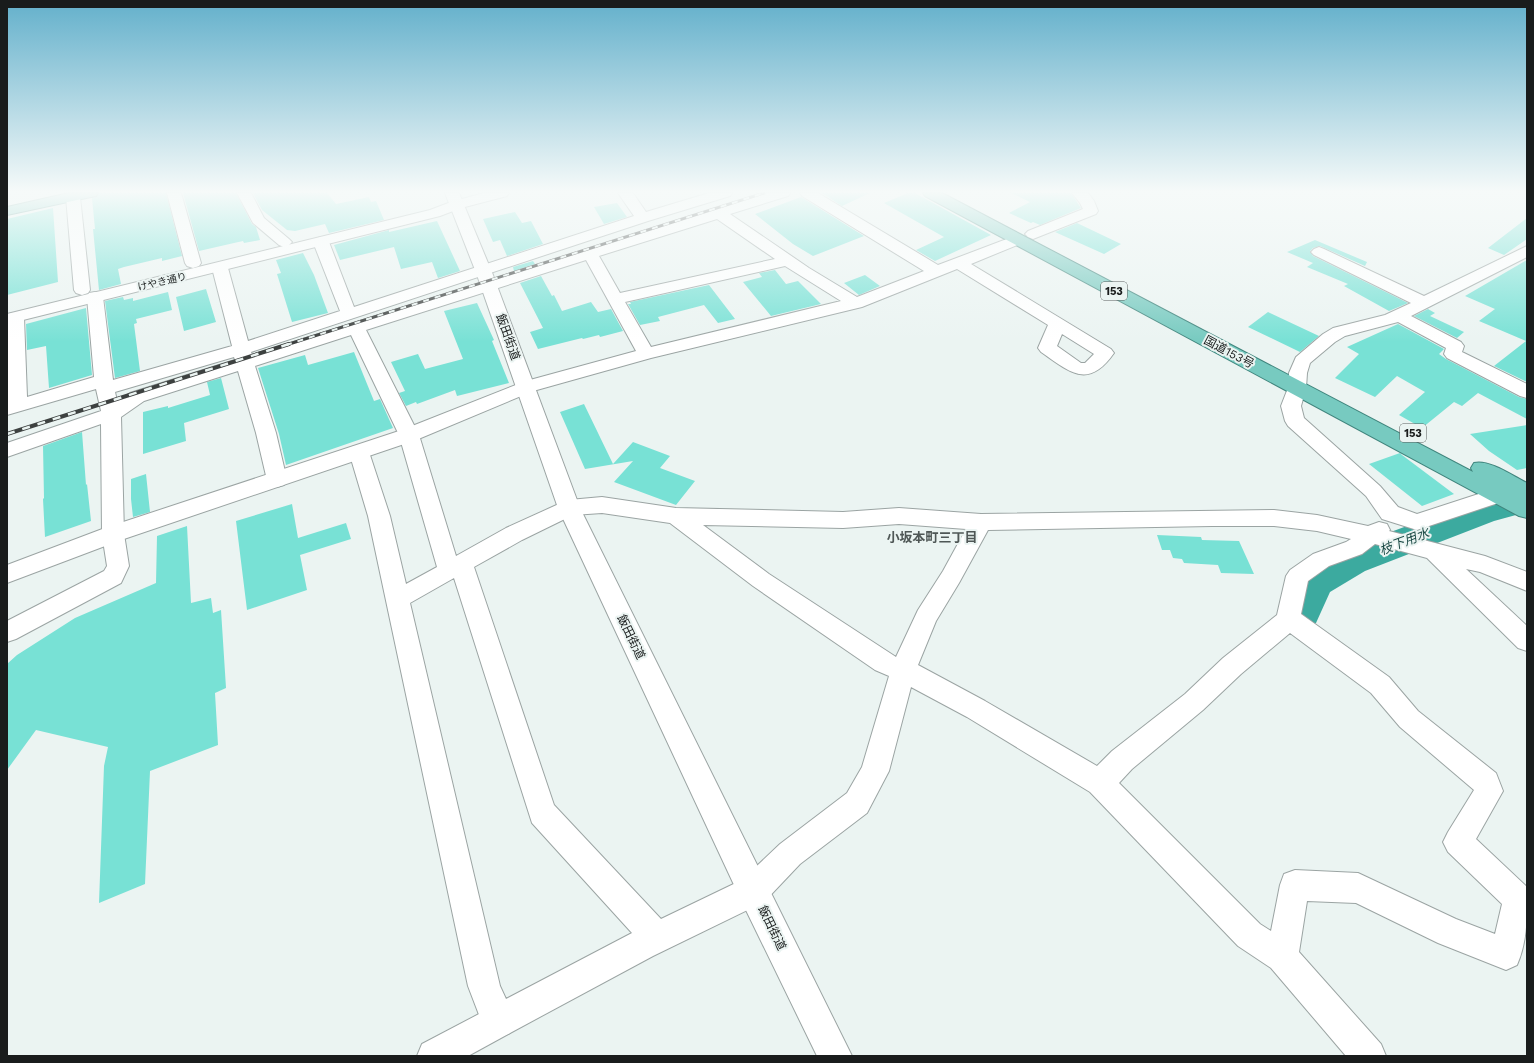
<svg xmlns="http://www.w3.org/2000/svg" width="1534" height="1063" viewBox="0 0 1534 1063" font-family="'Work Sans','Noto Sans JP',sans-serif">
	<rect width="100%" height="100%" fill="#ebf4f2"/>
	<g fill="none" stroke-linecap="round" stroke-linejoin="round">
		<path fill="#3caa9f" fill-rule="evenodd" d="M 1527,488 L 1527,512 L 1494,521 L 1365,571 L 1330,592 L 1316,623 L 1303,627 L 1290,623 L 1284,612 L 1302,573 L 1339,551 L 1475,501 Z"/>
	</g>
	<path fill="#78e1d5" d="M 99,193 L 166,193 L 182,256 L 162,261 L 162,258 L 124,267 L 118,269 L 121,284 L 99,290 L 93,229 L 95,229 L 92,198 L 96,197 Z
		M 183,193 L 236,193 L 252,224 L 256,227 L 260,240 L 244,243 L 243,241 L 234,243 L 199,251 Z
		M 253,193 L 327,193 L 336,204 L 369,197 L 371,202 L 376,201 L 384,220 L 329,233 L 325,224 L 295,231 L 287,230 L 262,210 Z
		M 822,193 L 870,193 L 842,206 Z
		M 908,193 L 915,193 L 991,235 L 935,261 L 916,250 L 944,237 L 884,203 Z
		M 1011,193 L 1071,193 L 1081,208 L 1040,225 L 1033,222 L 1031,223 L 1009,213 L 1030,202 Z
		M 801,197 L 864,236 L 813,256 L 793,244 L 755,214 Z
		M 617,203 L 627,217 L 604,224 L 594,207 Z
		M 53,208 L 58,282 L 7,295 L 7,219 Z
		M 515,212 L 522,223 L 531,221 L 543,244 L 507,256 L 500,240 L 493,242 L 483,219 Z
		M 1527,218 L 1527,239 L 1504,255 L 1488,248 Z
		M 437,221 L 460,271 L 438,278 L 432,262 L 401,269 L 394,247 L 340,260 L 334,245 L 389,230 L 389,232 Z
		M 1077,223 L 1121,244 L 1104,254 L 1055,232 Z
		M 1315,240 L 1367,262 L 1365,266 L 1320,246 L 1313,248 L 1310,251 L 1313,256 L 1408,303 L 1389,311 L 1344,286 L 1348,284 L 1307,267 L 1313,263 L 1287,252 Z
		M 303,253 L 314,275 L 328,313 L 292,322 L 277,274 L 281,273 L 276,260 Z
		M 1527,260 L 1527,382 L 1494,366 L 1526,341 L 1479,321 L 1495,309 L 1465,296 Z
		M 533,261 L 535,264 L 514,271 L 513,267 Z
		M 775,270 L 786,284 L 798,281 L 821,304 L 771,316 L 743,282 L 762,277 L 759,273 Z
		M 865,275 L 880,286 L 859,295 L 844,283 Z
		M 541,276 L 552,296 L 554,295 L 562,311 L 591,302 L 598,312 L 611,309 L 623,331 L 600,337 L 599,335 L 583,339 L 582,338 L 538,349 L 530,332 L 543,328 L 520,283 Z
		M 709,285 L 735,319 L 718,323 L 704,305 L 658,317 L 660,321 L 640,325 L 628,304 L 631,304 L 630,302 Z
		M 206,289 L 216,322 L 184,331 L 176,297 Z
		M 168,292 L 172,310 L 136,319 L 137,323 L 134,324 L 140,371 L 115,378 L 105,301 L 123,297 L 124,300 L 133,298 L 133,301 Z
		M 477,303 L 494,340 L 492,341 L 509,383 L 457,396 L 455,390 L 417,404 L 416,402 L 406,406 L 399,393 L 405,391 L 391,362 L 418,354 L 425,369 L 463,359 L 444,311 Z
		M 86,308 L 92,375 L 49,388 L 46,346 L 27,350 L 26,324 Z
		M 1428,309 L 1435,313 L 1430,316 L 1464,332 L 1457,338 L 1414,316 Z
		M 1268,312 L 1319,336 L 1300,352 L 1248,327 Z
		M 1398,324 L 1444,349 L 1439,354 L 1446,359 L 1519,397 L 1527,399 L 1527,419 L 1478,393 L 1462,406 L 1454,402 L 1422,428 L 1399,415 L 1425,392 L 1397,376 L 1375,397 L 1335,378 L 1359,354 L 1347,347 Z
		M 354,352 L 374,401 L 380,399 L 393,428 L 286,465 L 279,434 L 258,368 L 305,355 L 308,365 Z
		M 221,378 L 229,409 L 184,423 L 186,441 L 143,454 L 143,412 L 168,406 L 168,408 L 210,395 L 207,382 Z
		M 584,404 L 613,464 L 633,442 L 670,456 L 660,468 L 695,481 L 676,505 L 614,482 L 633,461 L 585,469 L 560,412 Z
		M 1527,425 L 1527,468 L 1517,470 L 1489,451 L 1470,434 Z
		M 82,432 L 86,485 L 87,484 L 91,521 L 45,537 L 43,499 L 44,498 L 43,446 Z
		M 1400,453 L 1402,455 L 1454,494 L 1422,506 L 1369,464 Z
		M 146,474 L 150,512 L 133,517 L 131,499 L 131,479 Z
		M 292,504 L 298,538 L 346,523 L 351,539 L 300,555 L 307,590 L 247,610 L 236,521 Z
		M 187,526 L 191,603 L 211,598 L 213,613 L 221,610 L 226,688 L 215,693 L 218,745 L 150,771 L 145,884 L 99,903 L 104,766 L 108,747 L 36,730 L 7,770 L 7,664 L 17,655 L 75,618 L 156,583 L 157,536 Z
		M 1157,535 L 1201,537 L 1202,540 L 1239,541 L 1254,574 L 1221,573 L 1218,565 L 1184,563 L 1182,559 L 1173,558 L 1170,550 L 1162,550 Z"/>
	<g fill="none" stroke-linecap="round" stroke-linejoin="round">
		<g stroke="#9ba4a3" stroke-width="2">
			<path id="minor" d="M 70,193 L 78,194 L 80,197 L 90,290 L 88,293 L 82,295 L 76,293 L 74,290 L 66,197 Z
				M 167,193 L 181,193 L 201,263 L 199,266 L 193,268 L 187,266 L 185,263 Z
				M 237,193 L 251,193 L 264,218 L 289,239 L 292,242 L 289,245 L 284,247 L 279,245 L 253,223 Z
				M 618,193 L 633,193 L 646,212 L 709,193 L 732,193 L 730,196 L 648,221 L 251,352 L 252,355 L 767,193 L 790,193 L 788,196 L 730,214 L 809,268 L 857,297 L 924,271 L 802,196 L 800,193 L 818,193 L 938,265 L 1012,237 L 1017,235 L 1022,237 L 1025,240 L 1022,243 L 971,264 L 1111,349 L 1114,353 C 1088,390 1070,372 1041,352 L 1038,348 L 1048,325 L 957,269 L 862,307 L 651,358 L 526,393 L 519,391 L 517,387 L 519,383 L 636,351 L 586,260 L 366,330 L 419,435 L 456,556 L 506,528 L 561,503 L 569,500 L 602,497 L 676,508 L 843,512 L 899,508 L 981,514 L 1274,510 L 1317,515 L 1368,526 L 1379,522 L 1387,524 L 1390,530 L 1389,531 L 1485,556 L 1527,572 L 1527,591 L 1480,572 L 1466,569 L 1527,626 L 1527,651 L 1518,648 L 1427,558 L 1375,544 L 1362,554 L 1329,566 L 1308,581 L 1301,614 L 1389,677 L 1418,711 L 1496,773 L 1503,791 L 1476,839 L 1527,887 C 1527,914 1528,940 1517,965 L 1506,970 L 1438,943 L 1356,903 L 1307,901 L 1299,952 L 1381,1044 L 1386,1056 L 1346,1056 L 1271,968 L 1238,946 L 1090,792 L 967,717 L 911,687 L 889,771 L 867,813 L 800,864 L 764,902 L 653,956 L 510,1033 L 498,1038 L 486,1033 L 468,986 L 368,516 L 349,452 L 352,447 L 359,445 L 366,447 L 369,452 L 390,516 L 406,584 L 437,567 L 399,435 L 351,335 L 255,366 L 276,433 L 287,480 L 284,485 L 277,487 L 270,485 L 267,480 L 256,433 L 238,371 L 144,401 L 121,417 L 124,534 L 129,566 L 121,583 L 16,639 L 7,642 L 7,621 L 104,571 L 107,566 L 102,534 L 101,424 L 7,457 L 7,443 L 101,411 L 96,389 L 7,415 L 7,403 L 8,402 L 7,317 L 9,314 L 15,313 L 21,314 L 24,318 L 27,397 L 94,377 L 87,297 L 89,293 L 95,292 L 101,293 L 103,297 L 113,380 L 232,346 L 212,268 L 214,265 L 220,263 L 226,265 L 228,268 L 248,341 L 340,311 L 313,242 L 316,239 L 321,237 L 326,239 L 329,242 L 354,307 L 634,216 ZM 717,219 L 775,259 L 620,293 L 599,256 ZM 785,266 L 841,301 L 651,347 L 625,302 ZM 1062,334 L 1094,354 L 1085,363 L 1081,363 L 1057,346 ZM 234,357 L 235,360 L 130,393 L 117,401 L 115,392 ZM 602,513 L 670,523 L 753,586 L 875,670 L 889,676 L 862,767 L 847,793 L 780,844 L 742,880 L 661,919 L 554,805 L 474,567 L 522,540 L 573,515 ZM 899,524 L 966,529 L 943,571 L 918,610 L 896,657 L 769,574 L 703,525 L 843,528 ZM 1212,526 L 1274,526 L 1317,531 L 1351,539 L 1346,542 L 1313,554 L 1290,570 L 1286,576 L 1277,615 L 1223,658 L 1185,694 L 1112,751 L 1097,766 L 985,701 L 918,665 L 936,621 L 959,583 L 988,530 ZM 454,578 L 532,823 L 632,933 L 506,999 L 500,986 L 410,603 ZM 1290,633 L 1371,693 L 1400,727 L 1474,790 L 1448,832 L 1443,842 L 1448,852 L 1502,904 L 1495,934 L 1456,919 L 1358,873 L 1295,870 L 1284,874 L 1280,885 L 1271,931 L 1260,924 L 1119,783 L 1132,769 L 1203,710 L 1241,674 Z
				M 1072,193 L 1088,193 L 1094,201 L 1098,211 L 1096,214 L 1038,237 L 1033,239 L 1028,237 L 1025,234 L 1028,231 L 1083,209 L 1080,203 Z
				M 1527,246 L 1527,257 L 1411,316 L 1461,342 L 1464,346 L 1462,352 L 1527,384 L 1527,398 L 1520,396 L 1447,358 L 1444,354 L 1446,348 L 1398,322 L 1345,336 L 1335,342 L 1310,363 L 1307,373 L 1306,388 L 1301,406 L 1304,418 L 1380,486 L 1398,507 L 1417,514 L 1500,487 L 1507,490 L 1511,495 L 1507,500 L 1417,530 L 1382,519 L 1366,496 L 1288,426 L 1285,421 L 1281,406 L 1288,388 L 1289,373 L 1296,357 L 1323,334 L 1333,328 L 1385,315 L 1411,303 L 1314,255 L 1311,252 L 1314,249 L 1319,247 L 1324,249 L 1424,296 Z"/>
		</g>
		<g stroke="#9ba4a3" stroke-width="2">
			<path id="tertiary" d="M 484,193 L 509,193 L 507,196 L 461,208 L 440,216 L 7,324 L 7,314 L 430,210 L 451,202 Z
				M 526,381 L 533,383 L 535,387 L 533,391 L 416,440 L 121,540 L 7,583 L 7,565 L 105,528 L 402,430 Z
				M 498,1004 L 510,1009 L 515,1021 L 510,1033 L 468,1056 L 417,1056 L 422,1044 Z"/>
		</g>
		<g stroke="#9ba4a3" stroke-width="2">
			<path id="secondary" d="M 445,193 L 459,193 L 493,275 L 580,508 L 852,1056 L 817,1056 L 742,902 L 558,508 L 477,275 Z"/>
		</g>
		<g stroke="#40857d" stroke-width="2">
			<path id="trunk" d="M 69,193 L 98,193 L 96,196 L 91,197 L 7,215 L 7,207 Z
				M 923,193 L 942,193 L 1473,472 L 1471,468 L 1474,463 C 1489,459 1513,476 1527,483 L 1527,500 L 1523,498 L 1527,500 L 1527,518 L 1519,516 L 925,196 Z"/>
		</g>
		<use href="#minor" fill="#fff" fill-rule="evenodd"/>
		<use href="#tertiary" fill="#fff" fill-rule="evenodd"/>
		<use href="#secondary" fill="#fff" fill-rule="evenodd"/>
		<use href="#trunk" fill="#77cac0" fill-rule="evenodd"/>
		<g stroke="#3d4140" stroke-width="3">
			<path id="rail-far1" d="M 286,345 L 764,193"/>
		</g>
		<g stroke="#3d4140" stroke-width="4">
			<path id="rail" d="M 7,434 L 289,344"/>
		</g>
		<use href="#rail-far1" stroke="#ebf4f2" stroke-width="2" stroke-dasharray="6" stroke-linecap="butt"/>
		<use href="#rail" stroke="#ebf4f2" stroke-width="2.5" stroke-dasharray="8" stroke-linecap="butt"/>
	</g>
	<linearGradient id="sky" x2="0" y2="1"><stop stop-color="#63b0cb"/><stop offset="0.56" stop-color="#f6faf9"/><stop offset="1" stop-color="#f6faf9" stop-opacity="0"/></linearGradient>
	<rect width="1534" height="342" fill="url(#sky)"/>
	<g text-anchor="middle" stroke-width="4" stroke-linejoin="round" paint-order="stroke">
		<g font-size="10" fill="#191c1c" stroke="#ebf4f2">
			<text transform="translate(162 281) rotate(-13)" y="4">けやき通り</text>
		</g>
		<g fill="#ebf4f2" stroke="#585d5c" stroke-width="1">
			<rect x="1101" y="282" width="26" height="18" rx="3"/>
			<rect x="1400" y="424" width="26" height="18" rx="3"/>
		</g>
		<g font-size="11" font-weight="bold" fill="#191c1c">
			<text x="1114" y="295">153</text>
			<text x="1413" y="437">153</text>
		</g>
		<g font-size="12" fill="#191c1c" stroke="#ebf4f2">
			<text transform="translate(508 337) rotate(70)" y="4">飯田街道</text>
			<text transform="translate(1229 352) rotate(28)" y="4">国道153号</text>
			<text transform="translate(631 637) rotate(64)" y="4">飯田街道</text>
			<text transform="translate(772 928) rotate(64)" y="4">飯田街道</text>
		</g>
		<g font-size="13" font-weight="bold" fill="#4f5756" stroke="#ebf4f2">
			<text x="932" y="542">小坂本町三丁目</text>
		</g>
		<g font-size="13" font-style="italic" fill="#1c4b46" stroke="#ebf4f2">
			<text transform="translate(1404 541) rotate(-21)" y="5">枝下用水</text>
		</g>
	</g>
	<rect width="1534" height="1063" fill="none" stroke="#191c1c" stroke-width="16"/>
</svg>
